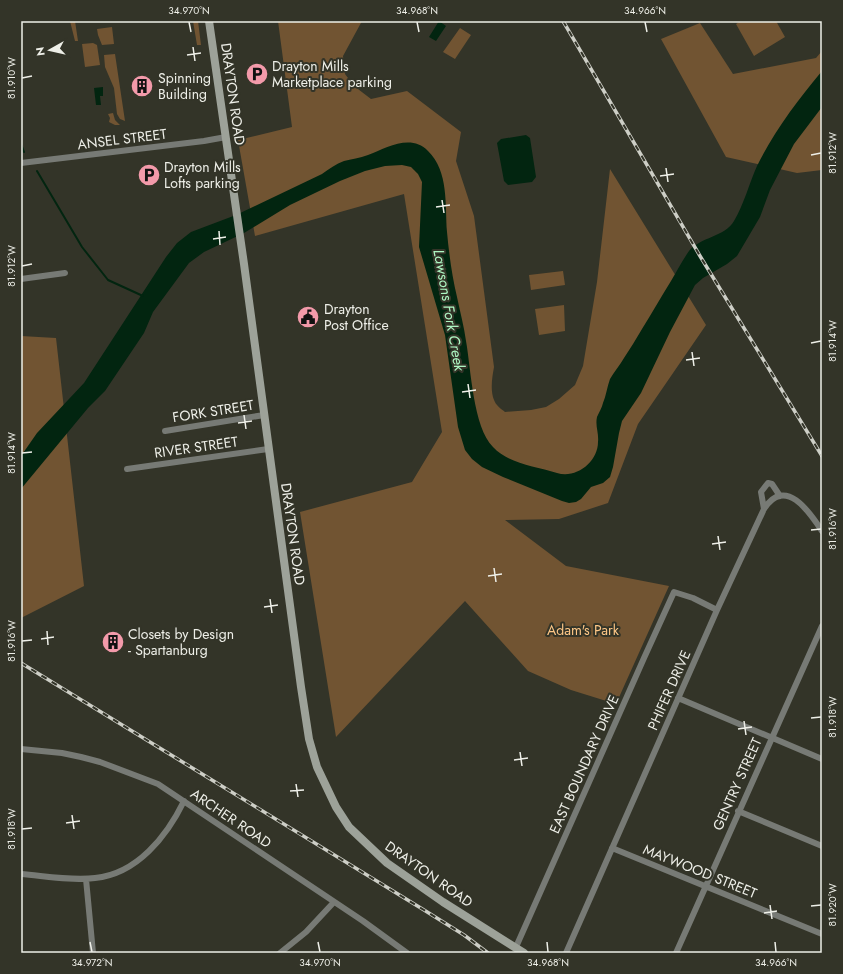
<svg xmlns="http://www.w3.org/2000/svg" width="843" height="974" viewBox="0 0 843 974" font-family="Jost,sans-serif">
	<rect width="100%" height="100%" fill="#333428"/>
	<path fill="#715432" d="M 70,21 L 75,21 L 78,41 L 75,41 Z
		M 193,21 L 198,21 L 201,45 L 197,45 Z
		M 278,21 L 362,21 L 343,56 L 345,74 L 354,86 L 371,99 L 407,91 L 461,132 L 456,161 L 474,216 L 494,367 C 492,378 489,395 497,405 C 499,408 503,410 505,412 L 531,410 L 546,407 L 559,399 L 575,385 L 583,366 L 597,282 L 610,169 L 706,325 L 638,424 L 608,503 L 559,519 L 505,520 L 566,566 L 669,586 L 616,704 L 571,690 L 528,671 L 465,601 L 336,737 L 300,512 L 412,482 L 442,432 L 404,194 L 255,236 L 238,140 L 292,127 Z
		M 741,21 L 776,21 L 785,37 L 754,56 L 736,24 Z
		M 700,23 L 733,74 L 816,58 L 822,51 L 822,170 L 797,173 L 726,157 L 661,39 Z
		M 112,27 L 114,44 L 102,45 L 98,35 L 97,29 Z
		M 460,28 L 471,35 L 455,59 L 443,52 Z
		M 93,43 L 97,45 L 100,65 L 85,67 L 82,44 Z
		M 115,54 L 125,121 L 120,119 L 117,114 L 114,88 L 105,67 L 104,55 Z
		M 113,113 L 115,120 L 120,125 L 115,125 L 109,122 L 110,118 L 108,114 Z
		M 563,271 L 565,285 L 531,290 L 529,275 Z
		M 564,305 L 565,331 L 539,335 L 535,309 Z
		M 21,336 L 56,338 L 84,586 L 21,618 Z"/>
	<path fill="#022510" d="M 439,21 L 446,26 L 436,41 L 429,37 Z
		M 822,71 L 822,107 L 794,144 L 770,190 L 760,217 L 737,256 L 727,264 L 703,278 L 695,285 L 670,332 L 641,393 L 622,421 L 619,433 L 613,467 L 610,477 L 603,483 L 591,487 L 581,499 L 576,502 L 569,503 L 562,501 L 503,477 L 482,467 L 472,459 L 465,450 L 458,427 L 445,335 L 419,247 L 422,182 L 418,174 L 411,167 L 402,165 L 385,166 L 365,171 L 340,181 L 290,205 L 244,233 L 204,252 L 189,263 L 153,312 L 144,333 L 105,391 L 88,408 L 21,489 L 21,456 L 37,433 L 84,383 L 166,257 L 177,243 L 191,232 L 236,215 L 322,174 C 329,169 336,164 344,161 C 351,159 360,158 368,155 C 386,148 411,133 428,151 C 449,171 445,206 447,232 C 449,254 452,276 457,297 C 460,312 464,326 466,341 C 471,369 473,427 493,447 C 509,464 535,466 557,473 C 576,479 598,462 598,442 C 599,433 595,426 597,417 C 599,412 602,408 603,403 C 606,396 607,387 610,379 C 614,372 620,365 624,358 C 630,349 636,339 642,329 C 652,313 661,297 671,281 C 677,271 682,261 689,251 C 700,237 725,237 734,221 C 744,204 749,184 757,166 C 775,130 797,101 822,71 Z
		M 103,87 L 103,96 L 100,96 L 101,105 L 96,105 L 94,88 Z
		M 526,135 L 530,138 L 536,177 L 532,182 L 508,185 L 504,181 L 497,143 L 501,139 Z"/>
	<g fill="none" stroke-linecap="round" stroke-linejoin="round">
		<path stroke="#022510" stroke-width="2" d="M 21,144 L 24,152
			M 37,171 L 82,247 L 108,280 L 143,296"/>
		<path stroke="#777a75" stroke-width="6" d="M 21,163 L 204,141 L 226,137
			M 21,279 L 65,273
			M 165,431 L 264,415
			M 127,469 L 268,449
			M 764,509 L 761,492 L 768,483 L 772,484 L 780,496
			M 678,698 L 822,759
			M 21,749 L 62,753 L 81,757 L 100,762 L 158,784 L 363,921 L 407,953
			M 738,811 L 822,846
			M 612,848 L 822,934
			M 21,874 C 45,876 71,881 95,878 C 137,874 167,836 184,801
			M 86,879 L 93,953
			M 516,947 L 644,658 L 674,592 L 693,598 L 717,610
			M 280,953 L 306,932 L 334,902
			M 566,953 L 717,610 L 764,509 C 785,476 809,511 822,531
			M 676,953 L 822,626"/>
		<path stroke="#9da299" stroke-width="8" d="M 209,21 L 244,264 L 301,687 L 309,739 L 317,767 L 336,807 L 349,827 L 387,863 L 443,902 L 524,953"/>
		<g stroke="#cdcec6" stroke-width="3.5">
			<path id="rail" d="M 563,21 L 700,256 L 822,456
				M 21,663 L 424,910 L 464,935 L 488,953"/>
		</g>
		<use href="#rail" stroke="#333428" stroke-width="2" stroke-dasharray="6" stroke-linecap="butt"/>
	</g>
	<path fill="none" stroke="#eeefe8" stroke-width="1.5" d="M 189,22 L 191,32M 417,22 L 419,32M 645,22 L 647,32M 193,47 L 195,61M 187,55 L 201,53M 22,78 L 32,76M 811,155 L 821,153M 666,168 L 668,182M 660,176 L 674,174M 442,200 L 444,213M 436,207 L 450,205M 219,231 L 220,245M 213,239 L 226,237M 22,266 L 32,264M 811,343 L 821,341M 692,352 L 694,366M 686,360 L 700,358M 468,384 L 470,398M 462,392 L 476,390M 244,415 L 246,429M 238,423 L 252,421M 22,453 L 32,452M 811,530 L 821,529M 718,536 L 720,550M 712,544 L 726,542M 494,568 L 496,582M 488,576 L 502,574M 270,599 L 272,613M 264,607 L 278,605M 47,631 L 48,645M 41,639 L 54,637M 22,641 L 32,640M 811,718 L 821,717M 744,721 L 746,735M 738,729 L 752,727M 520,752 L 522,766M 514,760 L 528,758M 296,784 L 298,797M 290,791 L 304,790M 72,815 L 74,829M 66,823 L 80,821M 22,829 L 32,828M 770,905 L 772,919M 811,906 L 821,905M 764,913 L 777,911M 90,942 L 92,952M 318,942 L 320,952M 547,942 L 548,952M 775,942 L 776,952"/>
	<defs>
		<g id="parking-disc" transform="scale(1.15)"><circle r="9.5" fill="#f39aaa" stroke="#333428"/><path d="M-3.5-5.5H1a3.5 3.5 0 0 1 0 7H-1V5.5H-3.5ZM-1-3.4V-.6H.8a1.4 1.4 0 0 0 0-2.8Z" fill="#111"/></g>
		<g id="building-disc" transform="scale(1.15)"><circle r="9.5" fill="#f39aaa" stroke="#333428"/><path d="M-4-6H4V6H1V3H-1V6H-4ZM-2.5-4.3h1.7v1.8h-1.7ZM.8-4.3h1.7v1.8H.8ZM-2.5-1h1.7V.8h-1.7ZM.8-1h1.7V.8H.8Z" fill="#111"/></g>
		<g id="civic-disc" transform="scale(1.15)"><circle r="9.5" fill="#f39aaa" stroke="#333428"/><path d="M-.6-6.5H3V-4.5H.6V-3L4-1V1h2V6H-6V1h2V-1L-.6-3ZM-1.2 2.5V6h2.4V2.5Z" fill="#111"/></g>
	</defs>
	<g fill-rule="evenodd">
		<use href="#parking-disc" x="257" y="74"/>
		<use href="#building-disc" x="142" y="86"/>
		<use href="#parking-disc" x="149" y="175"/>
		<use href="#civic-disc" x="308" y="317"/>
		<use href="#building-disc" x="113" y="642"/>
	</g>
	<g text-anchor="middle" stroke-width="4" stroke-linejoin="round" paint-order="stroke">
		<g font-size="14" fill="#eeefe8" stroke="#333428" text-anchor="start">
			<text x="272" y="71">Drayton Mills<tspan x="272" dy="16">Marketplace parking</tspan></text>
			<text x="158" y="83">Spinning<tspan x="158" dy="16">Building</tspan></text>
			<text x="164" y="172">Drayton Mills<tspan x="164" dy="16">Lofts parking</tspan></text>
			<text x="324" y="314">Drayton<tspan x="324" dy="16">Post Office</tspan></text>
			<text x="128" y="639">Closets by Design<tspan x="128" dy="16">- Spartanburg</tspan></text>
		</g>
		<g font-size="14" fill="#eeefe8" stroke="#333428">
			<text transform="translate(233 94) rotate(82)" y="5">DRAYTON ROAD</text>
			<text transform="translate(122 139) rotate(-7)" y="5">ANSEL STREET</text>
			<text transform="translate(213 411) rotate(-9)" y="5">FORK STREET</text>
			<text transform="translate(196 447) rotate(-8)" y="5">RIVER STREET</text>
			<text transform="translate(293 534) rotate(82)" y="5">DRAYTON ROAD</text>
			<text transform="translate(669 690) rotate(-66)" y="5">PHIFER DRIVE</text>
			<text transform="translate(584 764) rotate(-66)" y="5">EAST BOUNDARY DRIVE</text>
			<text transform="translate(737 784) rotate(-66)" y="5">GENTRY STREET</text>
			<text transform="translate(231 818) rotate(34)" y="5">ARCHER ROAD</text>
			<text transform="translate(700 871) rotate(22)" y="5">MAYWOOD STREET</text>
			<text transform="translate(429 874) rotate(35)" y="5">DRAYTON ROAD</text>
		</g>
		<g font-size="14" fill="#fec787" stroke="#333428">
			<text x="583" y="635">Adam's Park</text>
		</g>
		<g font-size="15" font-style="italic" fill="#adf6c2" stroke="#333428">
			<text transform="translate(449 310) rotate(80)" y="5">Lawsons Fork Creek</text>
		</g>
	</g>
	<rect width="843" height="974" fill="none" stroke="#333428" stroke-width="44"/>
	<g transform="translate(50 50) rotate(262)" stroke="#333428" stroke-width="3" paint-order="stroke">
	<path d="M0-3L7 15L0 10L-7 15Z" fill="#eeefe8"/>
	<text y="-6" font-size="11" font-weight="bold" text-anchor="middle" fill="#eeefe8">N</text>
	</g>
	<rect x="22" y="22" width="799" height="930" fill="none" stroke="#eeefe8" stroke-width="1.5"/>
	<g font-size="10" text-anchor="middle" fill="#eeefe8">
		<text x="189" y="14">34.970°N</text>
		<text x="417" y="14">34.968°N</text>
		<text x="645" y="14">34.966°N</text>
		<text transform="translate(11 78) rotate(-90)" y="4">81.910°W</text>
		<text transform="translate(832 153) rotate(-90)" y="4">81.912°W</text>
		<text transform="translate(11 266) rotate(-90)" y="4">81.912°W</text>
		<text transform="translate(832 341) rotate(-90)" y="4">81.914°W</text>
		<text transform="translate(11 453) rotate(-90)" y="4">81.914°W</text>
		<text transform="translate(832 529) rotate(-90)" y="4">81.916°W</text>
		<text transform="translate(11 641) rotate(-90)" y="4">81.916°W</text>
		<text transform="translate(832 717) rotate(-90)" y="4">81.918°W</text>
		<text transform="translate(11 829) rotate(-90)" y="4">81.918°W</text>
		<text transform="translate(832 905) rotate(-90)" y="4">81.920°W</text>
		<text x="92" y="966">34.972°N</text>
		<text x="320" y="966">34.970°N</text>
		<text x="548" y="966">34.968°N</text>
		<text x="776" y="966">34.966°N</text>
	</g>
</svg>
